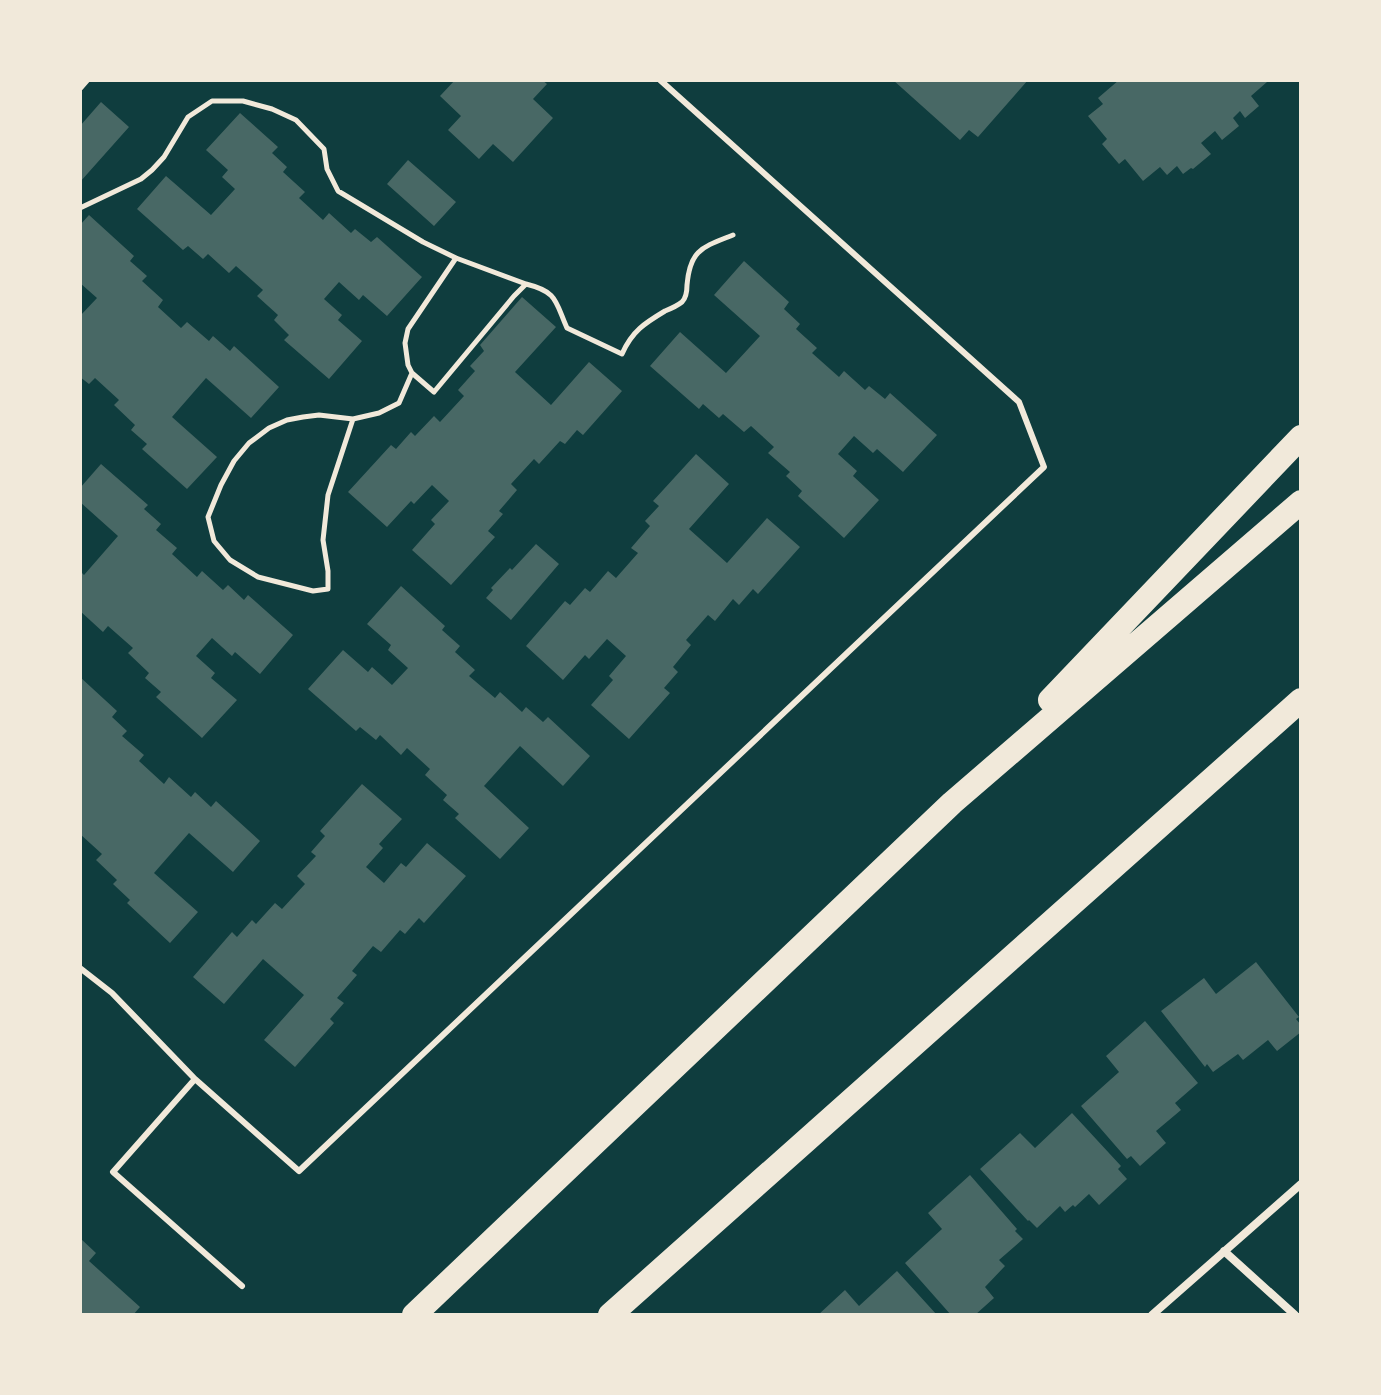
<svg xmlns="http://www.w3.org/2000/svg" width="1381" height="1395" viewBox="0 0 1381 1395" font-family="'Archivo Narrow',sans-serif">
	<rect width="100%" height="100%" fill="#0f3d3e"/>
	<path fill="#486865" d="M 455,80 L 542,80 L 547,84 L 533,99 L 553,118 L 513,162 L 493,144 L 479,159 L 448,130 L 461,116 L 440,96 Z
		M 893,80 L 1028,80 L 978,137 L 969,130 L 960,140 Z
		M 1119,80 L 1265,80 L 1267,82 L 1251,96 L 1259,106 L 1245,118 L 1240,111 L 1233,118 L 1239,126 L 1222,140 L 1215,131 L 1201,143 L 1211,154 L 1193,169 L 1191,168 L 1183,174 L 1177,166 L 1167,175 L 1160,167 L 1143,181 L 1125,159 L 1119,164 L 1102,144 L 1107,139 L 1088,116 L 1103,104 L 1098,98 Z
		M 101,102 L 129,127 L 80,182 L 80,126 Z
		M 240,113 L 278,147 L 272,153 L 287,167 L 283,172 L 305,192 L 299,198 L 323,220 L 329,213 L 351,233 L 355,229 L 371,242 L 377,237 L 422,277 L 387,316 L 363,295 L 359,300 L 339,282 L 324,299 L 342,315 L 338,320 L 362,341 L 329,379 L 284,340 L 289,335 L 274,320 L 278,315 L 257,296 L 263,290 L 236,266 L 229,273 L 208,254 L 203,259 L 188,246 L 183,250 L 137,209 L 166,176 L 211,215 L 235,189 L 222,177 L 228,170 L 206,150 Z
		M 408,160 L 456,202 L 434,226 L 387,184 Z
		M 89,215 L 134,256 L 130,261 L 147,276 L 142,281 L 163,300 L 158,307 L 181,328 L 187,322 L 209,341 L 213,336 L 230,351 L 234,346 L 279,387 L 251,418 L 206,378 L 172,417 L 217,457 L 187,489 L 142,449 L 147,444 L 131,430 L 135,425 L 114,405 L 119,400 L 95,378 L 89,384 L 80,377 L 80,316 L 97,298 L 80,283 L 80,225 Z
		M 744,261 L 789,302 L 784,309 L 800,324 L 796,329 L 817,348 L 812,353 L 839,377 L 844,371 L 865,390 L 869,386 L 885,399 L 890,393 L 937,435 L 903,472 L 877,449 L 873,453 L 854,436 L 838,454 L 857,471 L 853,476 L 879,500 L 844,538 L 798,496 L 802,491 L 786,476 L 790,472 L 768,453 L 774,447 L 751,426 L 744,432 L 723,414 L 719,418 L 703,404 L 699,409 L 650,366 L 680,332 L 726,373 L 760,336 L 714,295 Z
		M 522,297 L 556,327 L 515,372 L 551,405 L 589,362 L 622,391 L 583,435 L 577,430 L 565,444 L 560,441 L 539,464 L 534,459 L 511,484 L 517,490 L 499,511 L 503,514 L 488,531 L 495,537 L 451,585 L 412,550 L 435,524 L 431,520 L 449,501 L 432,485 L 414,504 L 411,501 L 387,527 L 348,492 L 391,445 L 396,449 L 411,432 L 415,436 L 434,416 L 440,422 L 464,396 L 458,390 L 475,371 L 470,366 L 484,351 L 480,345 Z
		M 696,454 L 729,484 L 689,529 L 727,563 L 767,518 L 800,547 L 758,594 L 753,589 L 739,605 L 733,599 L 715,621 L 708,615 L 686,640 L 691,645 L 673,667 L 678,672 L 664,688 L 670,693 L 629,739 L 591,705 L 613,680 L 609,676 L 626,656 L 607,639 L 589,659 L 585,655 L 563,680 L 526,646 L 565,601 L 570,605 L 585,588 L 590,592 L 608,571 L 616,578 L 638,553 L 631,548 L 650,526 L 645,521 L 659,506 L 653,501 Z
		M 101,464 L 148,505 L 144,509 L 161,524 L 156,530 L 177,548 L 172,554 L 197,577 L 202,571 L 223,590 L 228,585 L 244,600 L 248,595 L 293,635 L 260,674 L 235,652 L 232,656 L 212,638 L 196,656 L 215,673 L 211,678 L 237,700 L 202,738 L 156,697 L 161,692 L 145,678 L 149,673 L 128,653 L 133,648 L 108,626 L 103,632 L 80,611 L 80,571 L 84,575 L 118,536 L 80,502 L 80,488 Z
		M 536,544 L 559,564 L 511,620 L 486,598 L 493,590 L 491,588 L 510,568 L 512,570 Z
		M 401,586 L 445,626 L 442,630 L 460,646 L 455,652 L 475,670 L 469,676 L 495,698 L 500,692 L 522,712 L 526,707 L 543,722 L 548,717 L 590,756 L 563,786 L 520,746 L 484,786 L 529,828 L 500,859 L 455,818 L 459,814 L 443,800 L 447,795 L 425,775 L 430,769 L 407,748 L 401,755 L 380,735 L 376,740 L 360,727 L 356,731 L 308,689 L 343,650 L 368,672 L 372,667 L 392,685 L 408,668 L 388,650 L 391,645 L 367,624 Z
		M 80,677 L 117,711 L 112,717 L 127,731 L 122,736 L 144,755 L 139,761 L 164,784 L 169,777 L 191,797 L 195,792 L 211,807 L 216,801 L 260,841 L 233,872 L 189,833 L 154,873 L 198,912 L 170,943 L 127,903 L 130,900 L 113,884 L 117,880 L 96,860 L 102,854 L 80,834 Z
		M 362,784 L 402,819 L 379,844 L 383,848 L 366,867 L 384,883 L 401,863 L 406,867 L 427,843 L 466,876 L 424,923 L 419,918 L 405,934 L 400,930 L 381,952 L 373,946 L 352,971 L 357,975 L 337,998 L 344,1003 L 330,1019 L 334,1023 L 295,1067 L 264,1040 L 304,995 L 263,959 L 224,1004 L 193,977 L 232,932 L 237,937 L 252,920 L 256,924 L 275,903 L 282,909 L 305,884 L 297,876 L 316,856 L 311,852 L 325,836 L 320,831 Z
		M 1256,962 L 1299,1017 L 1296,1019 L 1301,1025 L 1301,1032 L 1277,1051 L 1268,1040 L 1243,1060 L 1238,1054 L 1213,1072 L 1207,1064 L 1205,1067 L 1161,1011 L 1204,978 L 1216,994 Z
		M 1145,1021 L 1198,1083 L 1175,1103 L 1181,1110 L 1156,1131 L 1166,1143 L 1140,1166 L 1131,1156 L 1127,1159 L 1081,1106 L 1119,1072 L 1106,1056 Z
		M 1072,1113 L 1121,1166 L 1118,1169 L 1127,1179 L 1099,1205 L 1089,1194 L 1075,1207 L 1073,1205 L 1065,1212 L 1060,1206 L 1037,1228 L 1029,1220 L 1028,1221 L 980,1169 L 1020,1133 L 1035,1148 Z
		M 970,1175 L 1017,1229 L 1015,1231 L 1023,1239 L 999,1260 L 1005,1266 L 985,1287 L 994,1298 L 975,1315 L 951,1315 L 905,1263 L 942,1229 L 928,1213 Z
		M 80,1238 L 96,1253 L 89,1261 L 140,1307 L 133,1315 L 80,1315 Z
		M 897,1271 L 937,1315 L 818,1315 L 845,1290 L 859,1306 Z"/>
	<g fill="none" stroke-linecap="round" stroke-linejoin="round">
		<path stroke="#f1e9da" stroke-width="5" d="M 80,208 L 141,179 L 152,170 L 164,157 L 188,117 L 212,101 L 243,101 L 272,109 L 296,120 L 324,149 L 327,169 L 338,191 L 423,242 L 456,258 L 408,329 L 405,343 L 408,365 L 412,373 L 434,392 L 514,296 L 526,284 C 558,292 555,301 567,328 L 622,354 C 632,331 645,323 665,311 C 670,309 677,306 682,302 C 686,298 687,291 687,285 C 690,249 703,247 733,235
			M 456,258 L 526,284
			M 353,419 L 328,495 L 323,540 L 328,571 L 328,589 L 313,591 L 258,577 L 230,560 L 214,541 L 208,517 L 221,485 L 234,461 L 249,443 L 269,428 L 287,420 L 303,417 L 319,415 L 353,419 L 379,413 L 399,403 L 412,373"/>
		<path stroke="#f1e9da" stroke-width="6" d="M 80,88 L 87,80
			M 80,968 L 112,993 L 195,1079
			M 242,1286 L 113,1172 L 195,1079 L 299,1171 L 1044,467 L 1019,402 L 660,80"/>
		<path stroke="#f1e9da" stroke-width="8" d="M 1224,1251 L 1295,1315
			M 1152,1315 L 1301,1184"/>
		<path stroke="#f1e9da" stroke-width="24" d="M 1050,700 L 1301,437
			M 414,1315 L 952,803 L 1301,502
			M 610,1315 L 1301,700"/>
	</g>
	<rect width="1381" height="1395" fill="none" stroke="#f1e9da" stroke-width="164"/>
</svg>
